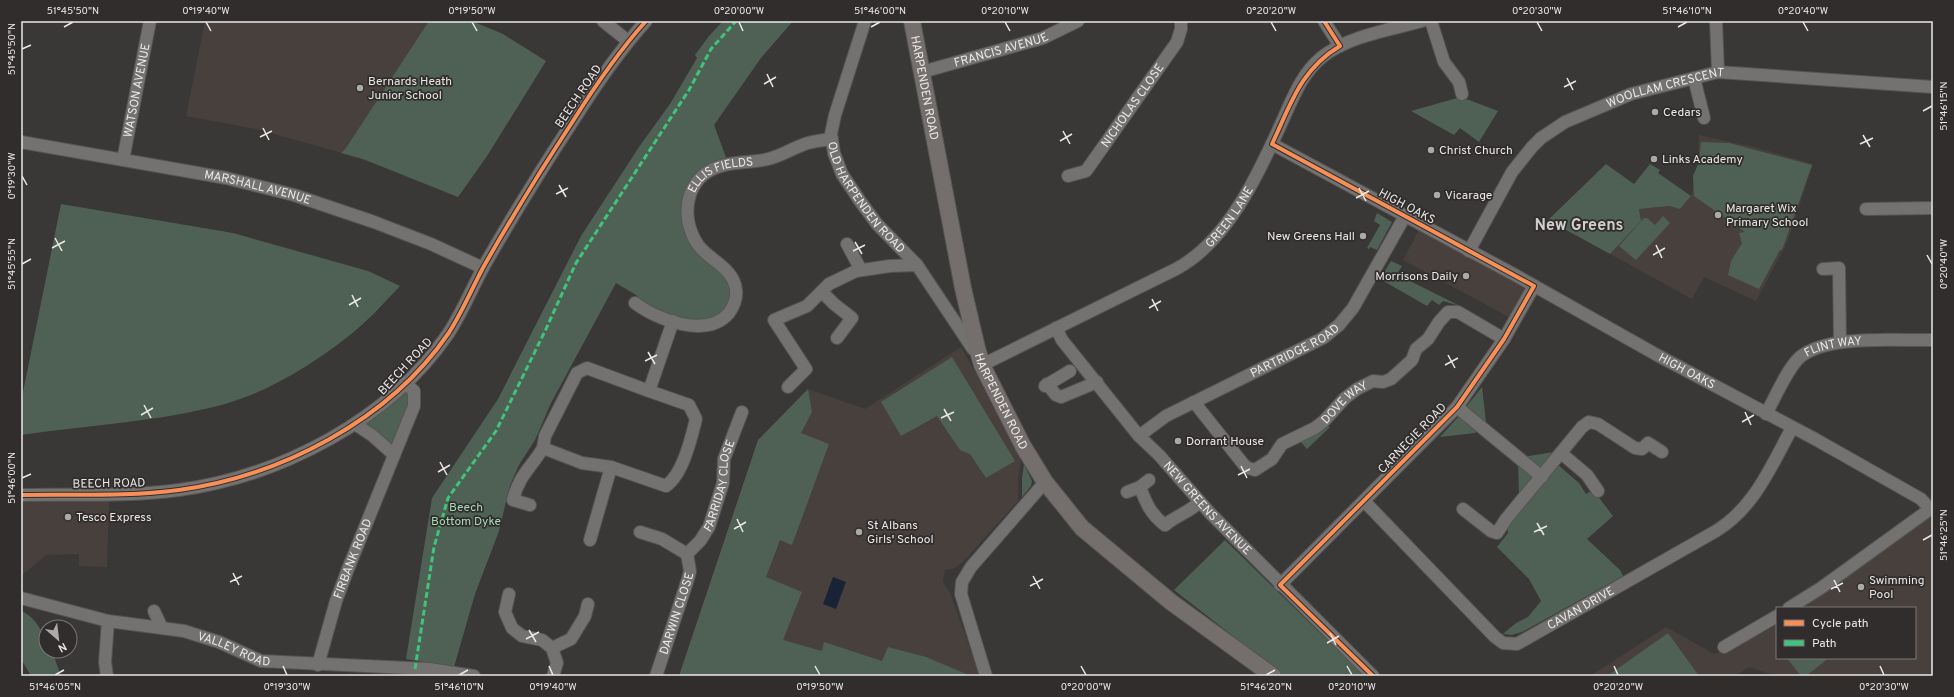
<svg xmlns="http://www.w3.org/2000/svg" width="1954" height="697" viewBox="0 0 1954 697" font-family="Overpass,sans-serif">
	<rect width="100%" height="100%" fill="#393837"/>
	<path fill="#48403c" d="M 205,21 L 471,21 L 503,34 L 546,61 L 487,156 L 458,197 L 363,159 L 261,130 L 186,116 Z
		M 1699,135 L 1754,147 L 1813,164 L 1787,243 L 1756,301 L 1704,277 L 1692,299 L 1610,254 L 1641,221 L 1639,209 L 1669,206 L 1680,209 L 1691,196 L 1698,168 Z
		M 1419,230 L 1526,289 L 1509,317 L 1403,260 Z
		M 961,347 L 1022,455 L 1018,479 L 1018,501 L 963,562 L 953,569 L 945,570 L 943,582 L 950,593 L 980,676 L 679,676 L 758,440 L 808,389 L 865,409 Z
		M 26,499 L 109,501 L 107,567 L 79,566 L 79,554 L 46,555 L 21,576 L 21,500 Z
		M 1933,511 L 1933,676 L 1776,676 L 1748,667 L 1736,676 L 1590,676 L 1666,627 L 1714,654 L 1731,646 L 1777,617 L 1777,658 L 1915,658 L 1915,608 L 1792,608 Z"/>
	<path fill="#4f6154" d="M 429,21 L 474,22 L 503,34 L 546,61 L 487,156 L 458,197 L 363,159 L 341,153 L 346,148 Z
		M 723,21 L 793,21 L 761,58 L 714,125 L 727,160 L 716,163 L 683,213 L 727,277 L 732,298 L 722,315 L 699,323 L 664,313 L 646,305 L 636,295 L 616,283 L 551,403 L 535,440 L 519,465 L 510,485 L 499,531 L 475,594 L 454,667 L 406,659 L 432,498 L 498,399 L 581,236 L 639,147 L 670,104 L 697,58 L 695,55 L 709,36 Z
		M 1461,97 L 1498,111 L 1479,142 L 1460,128 L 1454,135 L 1411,111 Z
		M 1701,142 L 1729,143 L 1812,165 L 1782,250 L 1780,250 L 1759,289 L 1728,275 L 1731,261 L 1742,243 L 1739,233 L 1745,232 L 1694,196 L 1693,176 L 1699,162 Z
		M 1606,164 L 1634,184 L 1650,164 L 1660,170 L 1658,173 L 1691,196 L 1680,209 L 1669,206 L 1639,209 L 1641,221 L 1610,254 L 1548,220 Z
		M 61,204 L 233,233 L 368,271 L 400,286 C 384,303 368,321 350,335 C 313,364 270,391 225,404 C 159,422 89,425 21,435 L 21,402 Z
		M 1377,213 L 1392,222 L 1377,250 L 1370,247 L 1369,249 L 1367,248 L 1380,225 L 1374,221 Z
		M 1663,216 L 1670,223 L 1636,260 L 1619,246 L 1644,218 L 1647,218 L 1655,225 Z
		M 1391,261 L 1402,266 L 1398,272 L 1404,275 L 1404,278 L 1460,306 L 1443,301 L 1439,305 L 1432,300 L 1427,306 L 1380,279 Z
		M 952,357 L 1015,461 L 986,478 L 970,454 L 960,450 L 937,416 L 901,436 L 881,402 Z
		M 405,383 L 414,391 L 393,454 L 355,424 Z
		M 1482,387 L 1486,422 L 1483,425 L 1466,407 Z
		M 808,389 L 812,412 L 801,433 L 829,444 L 792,545 L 780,540 L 766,577 L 802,592 L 783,640 L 822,651 L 824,642 L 882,661 L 888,647 L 926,657 L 971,676 L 679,676 L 758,440 Z
		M 1459,416 L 1478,429 L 1475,433 L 1440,437 Z
		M 1321,425 L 1330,427 L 1307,449 L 1299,440 Z
		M 1554,452 L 1540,468 L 1522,457 Z
		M 1518,461 L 1531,474 L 1532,477 L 1519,494 Z
		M 1024,464 L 1032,481 L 1031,486 L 1022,497 L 1022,478 Z
		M 1557,464 L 1579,483 L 1586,494 L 1593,490 L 1613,516 L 1587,539 L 1620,570 L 1623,576 L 1522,632 L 1511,635 L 1503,634 L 1516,623 L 1528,617 L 1541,601 L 1529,579 L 1497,547 L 1508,533 L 1507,523 Z
		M 1225,540 L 1364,676 L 1284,676 L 1174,590 Z
		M 21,611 C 36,617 46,635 46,651 L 52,651 L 61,676 L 31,676 L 21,659 Z
		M 1668,633 L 1699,676 L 1607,676 Z
		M 1787,658 L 1829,658 L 1806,676 L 1801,676 Z"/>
	<path fill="#182436" d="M 833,577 L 846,582 L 836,609 L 823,604 Z"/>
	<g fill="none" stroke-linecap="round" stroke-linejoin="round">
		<g stroke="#555453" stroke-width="14">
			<g id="minor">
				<path d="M 603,21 L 628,41"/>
				<path id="s1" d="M 865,21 L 835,115 L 831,134 L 834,153 L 842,174 L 860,201 L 877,224 L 917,265 L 973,349"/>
				<path d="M 1324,21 L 1340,46"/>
				<path d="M 1431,21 L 1444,62 L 1459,82 L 1462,94"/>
				<path d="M 1716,21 L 1718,72"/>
				<path id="s2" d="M 922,72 L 1043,38 L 1078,21"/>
				<path d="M 1694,78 L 1704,118"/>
				<path id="s3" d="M 21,142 L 226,178 L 294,195 L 374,222 L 431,244 L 483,268"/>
				<path id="s4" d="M 1272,144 L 1515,275 L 1657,355 L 1815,439 L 1921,499 L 1930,509"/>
				<path id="s5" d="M 123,160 L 150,21"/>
				<path id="s6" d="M 1068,176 L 1086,171 L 1177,42 L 1181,29 L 1181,21"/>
				<path d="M 1866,209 L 1933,208"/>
				<path d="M 847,244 L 861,270"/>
				<path id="s7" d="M 1469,251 L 1512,172 L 1532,147 L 1541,138 L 1565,122 L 1631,94 L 1718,72 L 1933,87"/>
				<path d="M 1823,269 L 1839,268 L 1840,342"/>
				<path d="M 822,292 L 834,304 L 852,318 L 837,338"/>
				<path id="s8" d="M 635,303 C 657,320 707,339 729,313 C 734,306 737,298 736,290 C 734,268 710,261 698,245 C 679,217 685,176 721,166 C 736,161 753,163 768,159 C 782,156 794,147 808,143 C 815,141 824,140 832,139"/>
				<path id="s9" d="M 1056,328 L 1062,340 L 1139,436 L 1159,455 L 1210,513 L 1373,676"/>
				<path id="s10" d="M 982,365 L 1176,269 C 1227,242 1258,175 1281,124 C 1292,100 1301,74 1322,57 C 1349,36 1389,30 1422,21"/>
				<path d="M 1047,384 L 1056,395 L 1061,397 L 1097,382"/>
				<path d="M 1045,386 L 1070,371"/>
				<path d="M 788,387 L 806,369 L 774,320 L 807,306 L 829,284 L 856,271 L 890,266 L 917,265"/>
				<path d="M 649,391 L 587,368 L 577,373 L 545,436 L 543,448 L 582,463 L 611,467 L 666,486 C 683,474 691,439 696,419 L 689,405 L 649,391 L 673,321"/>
				<path id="s11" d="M 1194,402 L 1244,465 L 1248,468 L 1255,470 L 1272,459 L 1282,444 L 1315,428 L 1324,421 L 1345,398 L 1357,389 L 1373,381 L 1383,382 L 1391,379 L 1412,360 L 1416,349 L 1428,339 L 1439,322 L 1448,312 L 1458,312 L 1504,339"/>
				<path d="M 1457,407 L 1542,477"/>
				<path id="s12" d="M 1766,414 C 1775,398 1786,371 1799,358 C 1826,334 1897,341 1933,340"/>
				<path d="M 355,424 L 373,436 L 393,454"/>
				<path id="s13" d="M 1139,436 L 1166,416 L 1323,338 L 1339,325 L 1353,308 L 1405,216"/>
				<path d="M 1561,453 L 1587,475 L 1598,491"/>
				<path d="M 1149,480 L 1140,487 C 1146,503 1151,515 1165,525"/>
				<path d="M 1127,492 L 1140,487"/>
				<path d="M 21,495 C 73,494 127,497 179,490 C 281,476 389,420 448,334 C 462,313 472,288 484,266 C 512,217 542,168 573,121 C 595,86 618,52 646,21"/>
				<path id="s14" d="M 1364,501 L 1495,637 L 1503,643 L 1517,644 L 1716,531 C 1755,507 1771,466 1792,428"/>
				<path d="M 530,505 L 513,500 C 519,475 531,468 543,448"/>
				<path d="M 1463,509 L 1491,531 L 1497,533 L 1506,519 L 1582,427 L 1589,422 L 1598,424 L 1635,448 L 1642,449 L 1648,443 L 1662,452"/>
				<path d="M 1165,525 C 1176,516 1189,512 1200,502"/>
				<path d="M 640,532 L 662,539 L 687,554"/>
				<path d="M 590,540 L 611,467"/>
				<path id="s15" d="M 687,554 L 700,541 L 709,527 L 723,483 L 724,459 L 742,412"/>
				<path d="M 1280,585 L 1457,407 L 1504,339 L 1534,286"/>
				<path d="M 509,594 L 505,612 L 512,628 L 522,636 L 542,640 L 552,648 L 557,663 L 553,676"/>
				<path id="s16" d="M 21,598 L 108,621 L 184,631 L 219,642 L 261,661 L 429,669 L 474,676"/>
				<path d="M 1789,608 L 1821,588 L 1933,507"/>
				<path d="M 154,611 L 162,628"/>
				<path d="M 1724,647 L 1777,616"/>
				<path d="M 552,648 L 571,639 L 585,616 L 588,604"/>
				<path id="s17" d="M 318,665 L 336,601 L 348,569 L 414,406 L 414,391 L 405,383"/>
				<path d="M 107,676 L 105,662 L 108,621"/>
				<path id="s18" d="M 656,676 L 688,579 L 690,571 L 687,554"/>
				<path d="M 986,676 L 961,594 L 962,582 L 971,567 L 1045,482"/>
			</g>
		</g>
		<g stroke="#555453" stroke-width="18">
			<g id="major">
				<path id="s19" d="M 912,21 L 963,288 L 977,348 L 982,365 L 1023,446 L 1045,482 L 1082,528 L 1171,602 L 1273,676"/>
			</g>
		</g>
		<use href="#minor" stroke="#737271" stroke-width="12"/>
		<use href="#major" stroke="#746f6d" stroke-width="16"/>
		<path stroke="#40c37c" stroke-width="3" stroke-dasharray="6 3" stroke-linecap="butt" d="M 415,669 L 434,547 L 448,498 L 496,431 L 546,329 L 576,263 L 689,90 L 711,49 L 736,21"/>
		<g stroke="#302d2c" stroke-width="6">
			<path id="cycleway" d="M 1324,21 L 1340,46 C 1300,70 1291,104 1272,144 L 1534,286 L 1504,339 L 1457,407 L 1280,585 L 1373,676
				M 21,495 C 73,494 127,497 179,490 C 281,476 389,420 448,334 C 462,313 472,288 484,266 C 512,217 542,168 573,121 C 595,86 618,52 646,21"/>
		</g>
		<use href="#cycleway" stroke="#f78f57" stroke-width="4"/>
	</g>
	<path fill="none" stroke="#eae8e7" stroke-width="1.5" d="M 206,22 L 211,31M 472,22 L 477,31M 739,22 L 743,31M 1005,22 L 1010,31M 1271,22 L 1276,31M 1537,22 L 1542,31M 1803,22 L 1808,31M 64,27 L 73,22M 871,27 L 880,22M 1678,27 L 1687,22M 22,49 L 31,45M 767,74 L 773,87M 1567,78 L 1573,90M 764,84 L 776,77M 1564,87 L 1576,81M 1923,111 L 1932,106M 263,128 L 269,140M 1063,131 L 1070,144M 1863,135 L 1870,147M 260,137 L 272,131M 1060,141 L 1072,134M 1860,144 L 1873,138M 22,176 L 27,185M 559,185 L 566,197M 1359,188 L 1366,201M 556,194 L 568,188M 1356,198 L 1369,191M 55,238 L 62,251M 855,242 L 862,254M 1656,245 L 1662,258M 52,248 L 65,241M 853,251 L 865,245M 1653,255 L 1665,248M 1927,255 L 1932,264M 22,264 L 31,259M 352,295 L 358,307M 1152,299 L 1158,311M 349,305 L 361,298M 1149,308 L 1161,301M 648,352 L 655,364M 1448,355 L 1455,368M 645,361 L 657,355M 1445,365 L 1458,358M 144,405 L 151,418M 944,409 L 951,421M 1745,412 L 1751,425M 141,415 L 153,408M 941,418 L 954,412M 1742,422 L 1754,415M 440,462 L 447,475M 1241,466 L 1247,478M 438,472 L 450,465M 1238,475 L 1250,469M 22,478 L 31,474M 737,519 L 743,532M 1537,523 L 1544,535M 734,529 L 746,522M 1534,532 L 1547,526M 1923,540 L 1932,535M 233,573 L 239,585M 1033,576 L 1040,589M 1834,580 L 1840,592M 230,582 L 242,576M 1030,586 L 1043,579M 1831,589 L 1843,583M 529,630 L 536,642M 1330,633 L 1336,645M 526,639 L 539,632M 1327,643 L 1339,636M 283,666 L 287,675M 549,666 L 553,675M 815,666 L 820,675M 1081,666 L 1086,675M 1347,666 L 1352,675M 1614,666 L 1618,675M 1880,666 L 1884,675M 55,675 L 64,670M 459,675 L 468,670M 1266,675 L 1275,670"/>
	<g fill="#acaaa9" stroke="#302d2c" stroke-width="1.5">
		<circle cx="360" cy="88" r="4"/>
		<circle cx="1655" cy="112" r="4"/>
		<circle cx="1431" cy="150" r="4"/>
		<circle cx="1654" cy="159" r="4"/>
		<circle cx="1437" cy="195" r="4"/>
		<circle cx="1718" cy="215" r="4"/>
		<circle cx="1363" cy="236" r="4"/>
		<circle cx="1466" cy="276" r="4"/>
		<circle cx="1178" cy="441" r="4"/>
		<circle cx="68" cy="517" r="4"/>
		<circle cx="859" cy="532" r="4"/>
		<circle cx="1861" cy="587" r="4"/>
	</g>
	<g text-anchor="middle" stroke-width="3.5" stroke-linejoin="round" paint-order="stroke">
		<g font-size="12" fill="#eae8e7" stroke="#302d2c">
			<text dy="4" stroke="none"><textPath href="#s2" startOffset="82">FRANCIS AVENUE</textPath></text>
			<text dy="4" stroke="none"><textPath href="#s19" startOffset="68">HARPENDEN ROAD</textPath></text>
			<text dy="4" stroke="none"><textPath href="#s7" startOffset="270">WOOLLAM CRESCENT</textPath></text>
			<text dy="4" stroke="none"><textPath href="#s5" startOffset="71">WATSON AVENUE</textPath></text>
			<text transform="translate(578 96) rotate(-56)" y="4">BEECH ROAD</text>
			<text dy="4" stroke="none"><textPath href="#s6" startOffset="99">NICHOLAS CLOSE</textPath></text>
			<text dy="4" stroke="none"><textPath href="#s8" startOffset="280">ELLIS FIELDS</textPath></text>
			<text dy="4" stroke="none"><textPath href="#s3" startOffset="241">MARSHALL AVENUE</textPath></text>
			<text dy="4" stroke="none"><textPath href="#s1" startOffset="192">OLD HARPENDEN ROAD</textPath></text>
			<text transform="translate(1407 206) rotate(28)" y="4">HIGH OAKS</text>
			<text dy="4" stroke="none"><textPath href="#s10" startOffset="292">GREEN LANE</textPath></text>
			<text dy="4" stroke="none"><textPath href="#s13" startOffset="178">PARTRIDGE ROAD</textPath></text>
			<text dy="4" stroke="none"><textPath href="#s12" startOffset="102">FLINT WAY</textPath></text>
			<text transform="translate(405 366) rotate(-47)" y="4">BEECH ROAD</text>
			<text dy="4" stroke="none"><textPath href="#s4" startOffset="473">HIGH OAKS</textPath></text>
			<text dy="4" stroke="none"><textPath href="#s19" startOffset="392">HARPENDEN ROAD</textPath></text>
			<text dy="4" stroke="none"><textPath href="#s11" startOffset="207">DOVE WAY</textPath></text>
			<text transform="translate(1412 438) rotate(-46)" y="4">CARNEGIE ROAD</text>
			<text transform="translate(109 483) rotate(-1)" y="4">BEECH ROAD</text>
			<text dy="4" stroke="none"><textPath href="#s15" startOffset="78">FARRIDAY CLOSE</textPath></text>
			<text dy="4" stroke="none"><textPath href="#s9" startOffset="236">NEW GREENS AVENUE</textPath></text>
			<text dy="4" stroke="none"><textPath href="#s17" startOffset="112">FIRBANK ROAD</textPath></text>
			<text dy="4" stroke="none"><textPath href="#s14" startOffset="286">CAVAN DRIVE</textPath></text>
			<text dy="4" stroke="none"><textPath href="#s18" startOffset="66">DARWIN CLOSE</textPath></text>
			<text dy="4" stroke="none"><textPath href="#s16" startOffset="220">VALLEY ROAD</textPath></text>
		</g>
		<g font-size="12" fill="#eae8e7" stroke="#302d2c" text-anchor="start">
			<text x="368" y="85">Bernards Heath<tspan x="368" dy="14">Junior School</tspan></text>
			<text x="1663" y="116">Cedars</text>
			<text x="1439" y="154">Christ Church</text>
			<text x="1662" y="163">Links Academy</text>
			<text x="1445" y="199">Vicarage</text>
			<text x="1726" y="212">Margaret Wix<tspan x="1726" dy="14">Primary School</tspan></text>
			<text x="1355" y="240" text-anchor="end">New Greens Hall</text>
			<text x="1458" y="280" text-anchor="end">Morrisons Daily</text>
			<text x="1186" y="445">Dorrant House</text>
			<text x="76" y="521">Tesco Express</text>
			<text x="867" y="529">St Albans<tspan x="867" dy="14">Girls' School</tspan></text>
			<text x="1869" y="584">Swimming<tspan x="1869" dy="14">Pool</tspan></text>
		</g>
		<g font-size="12" fill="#a6dbb8" stroke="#302d2c">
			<text x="466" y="511">Beech<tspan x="466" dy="14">Bottom Dyke</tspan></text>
		</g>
		<g font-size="16" font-weight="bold" fill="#d0cdcb" stroke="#302d2c">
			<text x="1579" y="230">New Greens</text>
		</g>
	</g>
	<rect width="1954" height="697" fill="none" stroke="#302d2c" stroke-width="44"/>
	<rect x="1776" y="607" width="140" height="52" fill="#302d2c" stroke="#7a7877"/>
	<rect x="1784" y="620" width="20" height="6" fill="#f78f57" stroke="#7a7877"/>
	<text x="1812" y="627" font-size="12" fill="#eae8e7">Cycle path</text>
	<rect x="1784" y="640" width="20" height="6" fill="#40c37c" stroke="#7a7877"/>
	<text x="1812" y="647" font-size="12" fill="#eae8e7">Path</text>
	<g transform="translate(58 639) rotate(152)"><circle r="19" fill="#302d2c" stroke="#7a7877"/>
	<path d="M0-3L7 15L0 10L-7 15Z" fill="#acaaa9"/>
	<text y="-6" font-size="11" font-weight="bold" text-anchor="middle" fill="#eae8e7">N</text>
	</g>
	<rect x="22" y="22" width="1910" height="653" fill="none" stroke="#eae8e7" stroke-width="1.5"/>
	<g font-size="10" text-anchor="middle" fill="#eae8e7">
		<text x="73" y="14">51°45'50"N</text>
		<text x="206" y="14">0°19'40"W</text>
		<text x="472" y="14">0°19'50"W</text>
		<text x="739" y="14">0°20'00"W</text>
		<text x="880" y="14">51°46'00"N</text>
		<text x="1005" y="14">0°20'10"W</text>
		<text x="1271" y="14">0°20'20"W</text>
		<text x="1537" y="14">0°20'30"W</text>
		<text x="1687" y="14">51°46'10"N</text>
		<text x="1803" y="14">0°20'40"W</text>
		<text transform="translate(11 49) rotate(-90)" y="4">51°45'50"N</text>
		<text transform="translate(1943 106) rotate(-90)" y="4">51°46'15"N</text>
		<text transform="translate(11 176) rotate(-90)" y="4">0°19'30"W</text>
		<text transform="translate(11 264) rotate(-90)" y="4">51°45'55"N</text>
		<text transform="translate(1943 264) rotate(-90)" y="4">0°20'40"W</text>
		<text transform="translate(11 478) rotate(-90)" y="4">51°46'00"N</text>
		<text transform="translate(1943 535) rotate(-90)" y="4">51°46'25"N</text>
		<text x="55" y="690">51°46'05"N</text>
		<text x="287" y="690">0°19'30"W</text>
		<text x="459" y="690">51°46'10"N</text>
		<text x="553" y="690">0°19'40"W</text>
		<text x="820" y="690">0°19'50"W</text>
		<text x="1086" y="690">0°20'00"W</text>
		<text x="1266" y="690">51°46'20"N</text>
		<text x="1352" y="690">0°20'10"W</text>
		<text x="1618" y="690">0°20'20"W</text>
		<text x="1884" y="690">0°20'30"W</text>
	</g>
</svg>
